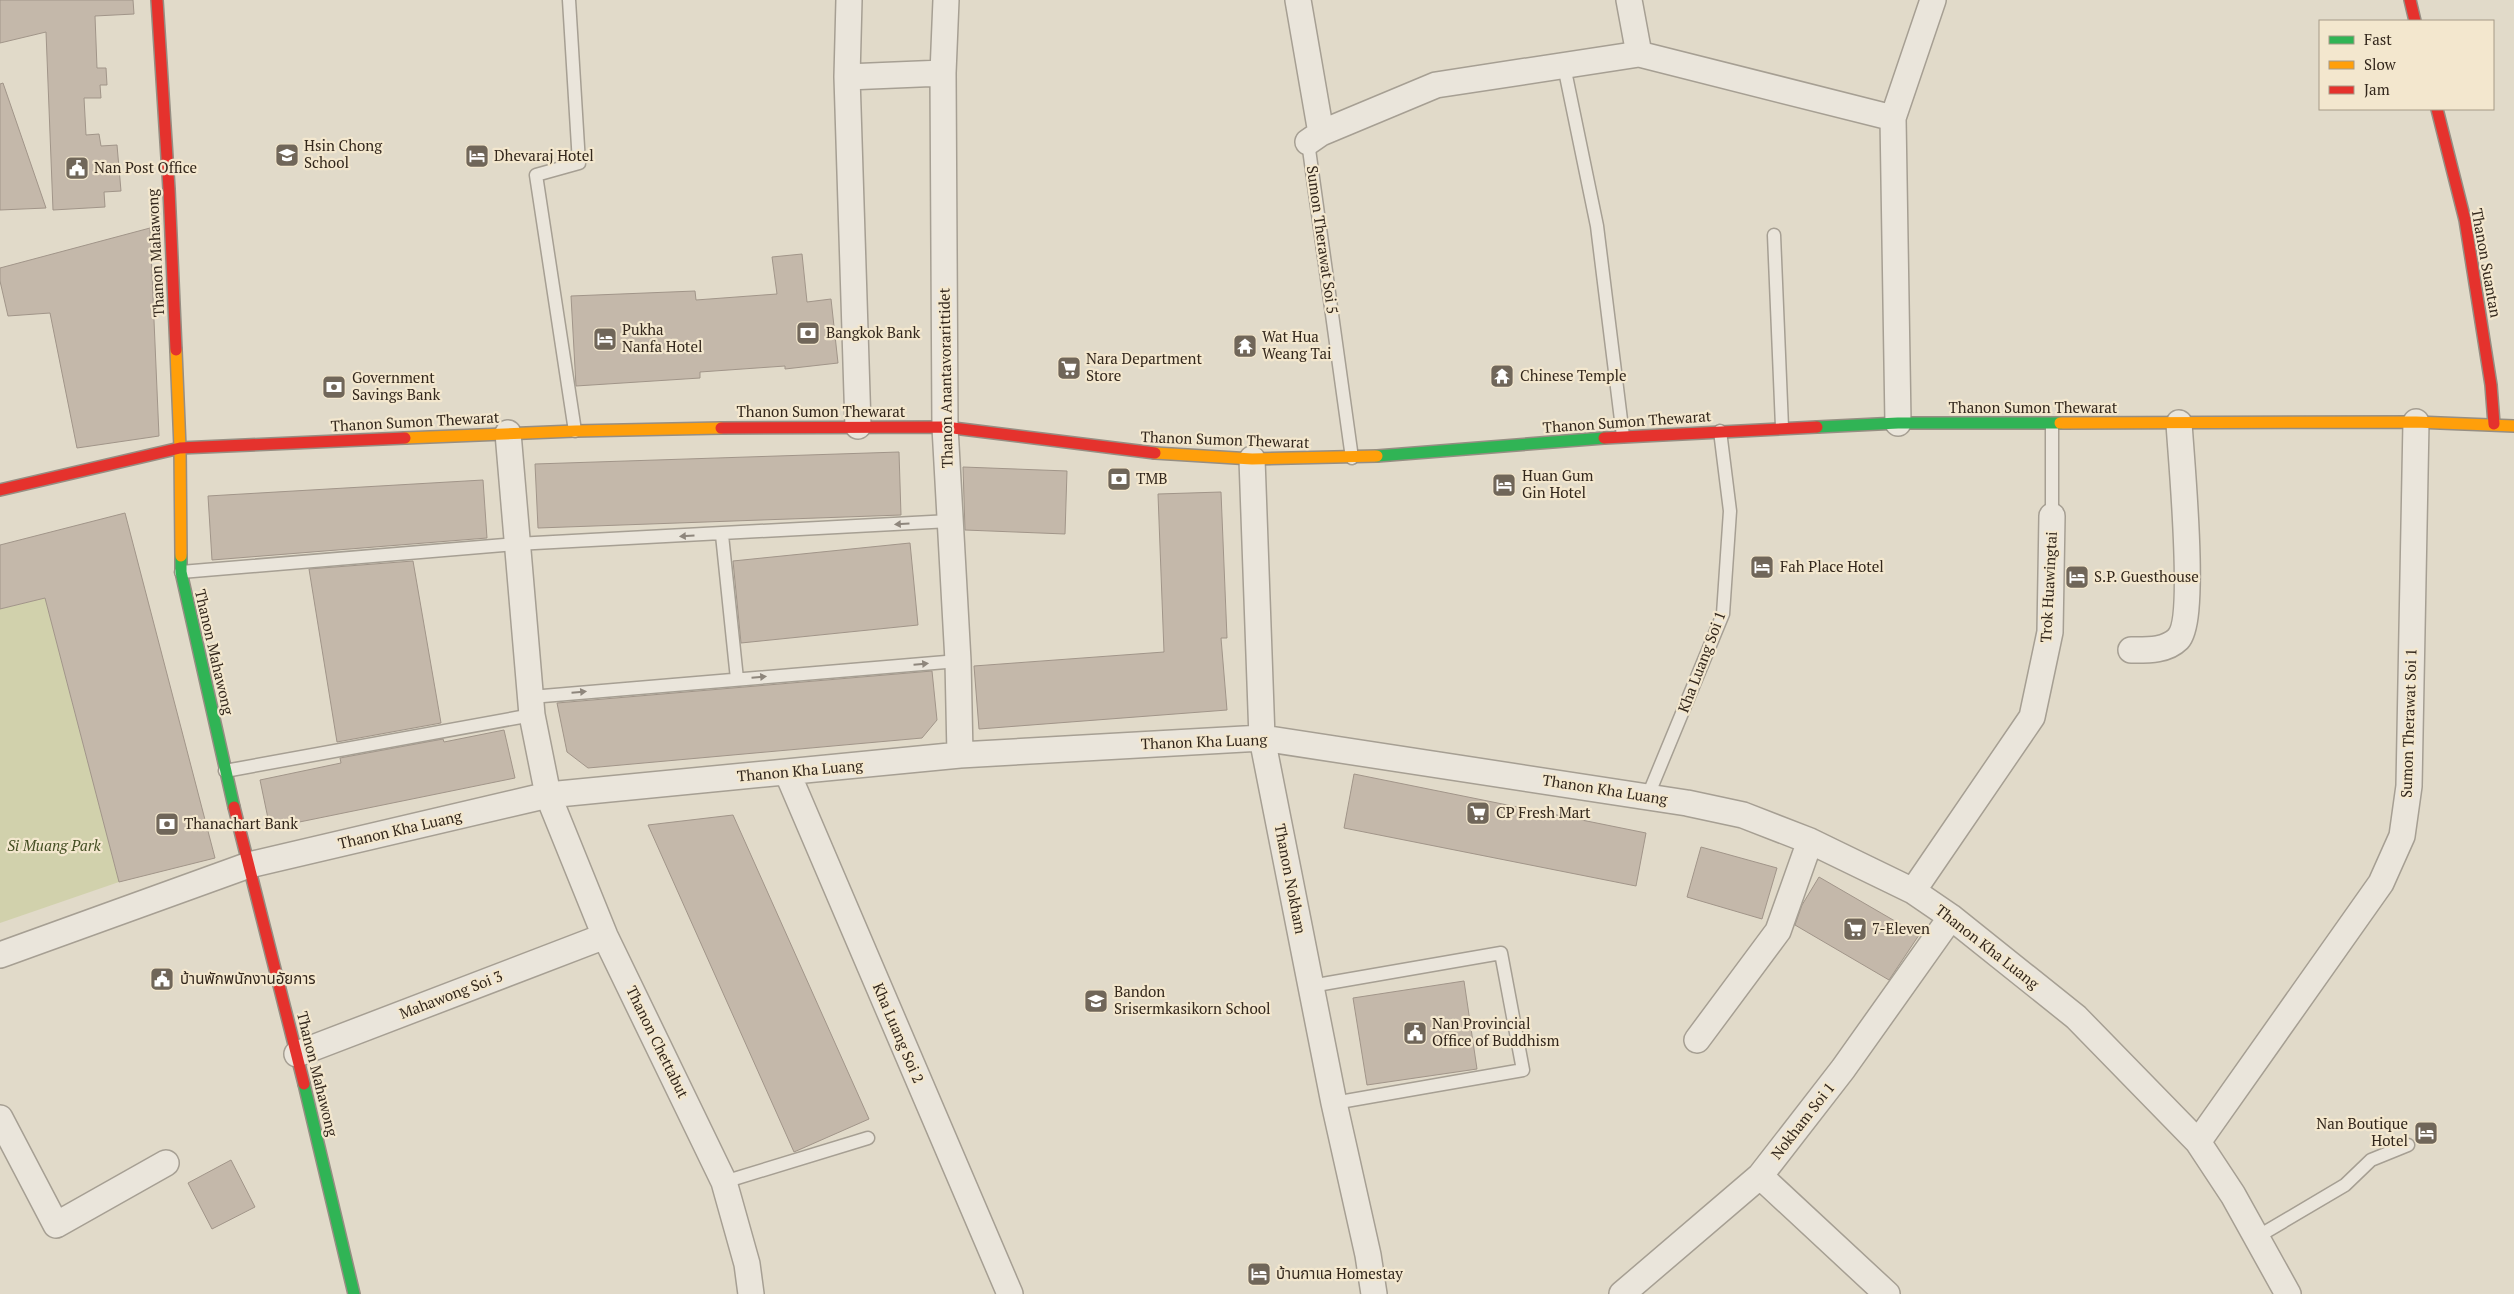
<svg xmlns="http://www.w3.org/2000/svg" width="2514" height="1294" viewBox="0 0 2514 1294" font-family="'PT Serif','Noto Sans Thai',serif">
	<rect width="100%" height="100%" fill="#e1dac9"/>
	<path fill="#d1d1ac" d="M 45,598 L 119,882 L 0,923 L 0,609 Z"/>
	<path fill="#c4b8aa" stroke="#a19589" d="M 0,0 L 133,0 L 134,14 L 95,16 L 97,68 L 106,68 L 107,85 L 100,85 L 101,98 L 84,98 L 86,135 L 99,134 L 101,146 L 117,145 L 121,191 L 104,192 L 105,207 L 53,210 L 46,32 L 0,43 Z
		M 3,83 L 46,208 L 0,210 L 0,84 Z
		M 150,228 L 159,436 L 77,448 L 50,313 L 8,316 L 0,281 L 0,268 Z
		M 802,254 L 807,302 L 831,299 L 838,363 L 785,369 L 785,366 L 700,372 L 700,378 L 576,386 L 571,296 L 695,291 L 696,300 L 777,294 L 772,257 Z
		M 899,452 L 901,515 L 538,528 L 535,464 Z
		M 963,467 L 1067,471 L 1065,534 L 965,530 Z
		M 483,480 L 487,538 L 212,560 L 208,496 Z
		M 1221,492 L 1227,638 L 1221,638 L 1227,710 L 979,729 L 974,666 L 1164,652 L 1158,494 Z
		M 125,513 L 215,858 L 119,882 L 45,598 L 0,609 L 0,545 Z
		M 910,543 L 918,625 L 741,643 L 733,561 Z
		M 413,561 L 441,723 L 337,742 L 309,569 Z
		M 932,671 L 937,720 L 922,738 L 588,768 L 567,752 L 557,703 Z
		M 504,730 L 515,778 L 270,828 L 260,780 L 341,763 L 340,758 L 443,739 L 444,742 Z
		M 1354,774 L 1646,833 L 1636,886 L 1344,828 Z
		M 733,815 L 869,1119 L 794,1152 L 648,825 Z
		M 1701,847 L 1777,868 L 1762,919 L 1687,897 Z
		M 1819,877 L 1919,935 L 1889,980 L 1795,925 L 1802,905 Z
		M 1464,981 L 1477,1069 L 1367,1085 L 1353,998 Z
		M 231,1160 L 255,1207 L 212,1229 L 188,1183 Z"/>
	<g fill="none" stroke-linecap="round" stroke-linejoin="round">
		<g stroke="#a69f93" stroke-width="15">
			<path id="lane" d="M 569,0 L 579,163 L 536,175 L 575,431
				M 1564,66 L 1597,226 L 1623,436
				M 1308,142 L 1352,458
				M 1774,235 L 1782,427
				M 2052,516 L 2052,424
				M 722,535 L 737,679
				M 181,572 L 516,544 L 950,521
				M 531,697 L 958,661
				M 225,771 L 532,715
				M 1647,798 L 1723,614 L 1730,511 L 1720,431
				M 1311,986 L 1501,953 L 1523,1070 L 1334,1103
				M 724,1182 L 868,1138
				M 2257,1237 L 2345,1185 L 2371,1160 L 2408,1145"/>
		</g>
		<g stroke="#a69f93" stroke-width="28">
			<path id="street" d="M 849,0 L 847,77 L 858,426
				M 946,0 L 943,73 L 945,427 L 958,661 L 960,755
				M 1298,0 L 1321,133
				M 1629,0 L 1639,54
				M 847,77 L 943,73
				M 1893,118 L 1898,423
				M 1308,142 L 1321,133 L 1436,85 L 1639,54 L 1893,118 L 1933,0
				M 508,433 L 532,715 L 548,795 L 605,936 L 724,1182 L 747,1264 L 751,1294
				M 1252,459 L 1262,738 L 1334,1103 L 1368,1255 L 1374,1294
				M 2131,650 C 2147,650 2166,651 2178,639 C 2197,619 2181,458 2179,423
				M 787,772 L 1010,1294
				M 1913,891 L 2032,717 L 2050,632 L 2052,516
				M 0,955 L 249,865 L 548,795 L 960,755 L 1262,738 L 1687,803 L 1743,815 L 1810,841 L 1913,891 L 1951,917 L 2076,1017 L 2198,1142 L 2233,1195 L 2288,1294
				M 1697,1040 L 1778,931 L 1810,841
				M 297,1054 L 605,936
				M 0,1118 L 56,1225 L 166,1163
				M 2198,1142 L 2381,883 L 2402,836 L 2409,786 L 2416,422
				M 1760,1176 L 1887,1294
				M 1622,1294 L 1760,1176 L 1843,1069 L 1951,917"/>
		</g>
		<g stroke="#968e83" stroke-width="14">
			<path id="fast" d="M 1817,427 L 1898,423 L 2060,423
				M 1377,456 L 1604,438
				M 181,556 L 181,572 L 234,807
				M 304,1084 L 354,1294"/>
		</g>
		<g stroke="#968e83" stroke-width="14">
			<path id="slow" d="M 176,350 L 180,448 L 181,556
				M 2060,423 L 2416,422 L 2514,426
				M 405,438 L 575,431 L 721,428
				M 1155,453 L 1252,459 L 1377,456"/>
		</g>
		<g stroke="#968e83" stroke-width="14">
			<path id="jam" d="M 157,0 L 169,189 L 176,350
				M 2410,0 L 2415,21
				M 2437,109 L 2465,220 L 2491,385 L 2494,424
				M 721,428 L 945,427 L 1155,453
				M 1604,438 L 1817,427
				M 0,490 L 180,448 L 405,438
				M 234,807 L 304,1084"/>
		</g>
		<use href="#lane" stroke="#eae5db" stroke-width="12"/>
		<use href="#street" stroke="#eae5db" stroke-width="25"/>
		<use href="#fast" stroke="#30b455" stroke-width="11"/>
		<use href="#slow" stroke="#ff9f0a" stroke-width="11"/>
		<use href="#jam" stroke="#e5322d" stroke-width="11"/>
	</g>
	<defs><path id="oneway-solid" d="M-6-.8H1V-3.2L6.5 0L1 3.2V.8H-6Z" transform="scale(1.25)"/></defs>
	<g fill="#8e867c">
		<use href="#oneway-solid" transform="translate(902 524) rotate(177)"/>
		<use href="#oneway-solid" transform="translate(687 536) rotate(177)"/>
		<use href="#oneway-solid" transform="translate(921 664) rotate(-5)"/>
		<use href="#oneway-solid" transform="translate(759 677) rotate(-5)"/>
		<use href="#oneway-solid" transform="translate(579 692) rotate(-5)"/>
	</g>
	<defs>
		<g id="school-square" transform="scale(1.25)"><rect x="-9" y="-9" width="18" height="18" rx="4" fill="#706659" stroke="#f3e7ce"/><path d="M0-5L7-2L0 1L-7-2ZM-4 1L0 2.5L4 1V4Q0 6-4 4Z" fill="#fff"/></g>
		<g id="hotel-square" transform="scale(1.25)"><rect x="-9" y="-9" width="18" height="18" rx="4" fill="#706659" stroke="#f3e7ce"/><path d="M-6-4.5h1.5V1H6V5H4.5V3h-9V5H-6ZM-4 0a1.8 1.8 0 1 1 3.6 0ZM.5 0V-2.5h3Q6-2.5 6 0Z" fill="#fff"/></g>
		<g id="civic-square" transform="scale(1.25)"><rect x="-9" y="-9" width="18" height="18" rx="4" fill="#706659" stroke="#f3e7ce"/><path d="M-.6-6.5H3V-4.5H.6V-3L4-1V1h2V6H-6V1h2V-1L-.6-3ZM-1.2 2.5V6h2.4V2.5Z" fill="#fff"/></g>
		<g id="bank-square" transform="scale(1.25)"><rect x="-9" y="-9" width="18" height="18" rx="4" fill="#706659" stroke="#f3e7ce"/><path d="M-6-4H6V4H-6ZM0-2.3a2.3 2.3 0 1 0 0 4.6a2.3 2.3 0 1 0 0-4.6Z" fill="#fff"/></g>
		<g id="temple-square" transform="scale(1.25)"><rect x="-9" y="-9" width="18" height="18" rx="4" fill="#706659" stroke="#f3e7ce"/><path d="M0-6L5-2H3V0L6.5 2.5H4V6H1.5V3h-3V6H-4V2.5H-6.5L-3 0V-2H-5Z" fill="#fff"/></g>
		<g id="supermarket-square" transform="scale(1.25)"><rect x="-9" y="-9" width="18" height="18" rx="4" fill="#706659" stroke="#f3e7ce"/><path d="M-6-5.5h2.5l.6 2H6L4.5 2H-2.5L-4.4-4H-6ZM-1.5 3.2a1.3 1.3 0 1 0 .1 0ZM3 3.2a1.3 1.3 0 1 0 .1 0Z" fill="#fff"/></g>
	</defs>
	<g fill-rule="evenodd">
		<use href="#school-square" x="287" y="155"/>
		<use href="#hotel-square" x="477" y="156"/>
		<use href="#civic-square" x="77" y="168"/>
		<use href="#bank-square" x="808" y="333"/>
		<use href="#hotel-square" x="605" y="339"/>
		<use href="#temple-square" x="1245" y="346"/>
		<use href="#supermarket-square" x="1069" y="368"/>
		<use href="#temple-square" x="1502" y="376"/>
		<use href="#bank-square" x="334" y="387"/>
		<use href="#bank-square" x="1119" y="479"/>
		<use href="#hotel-square" x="1504" y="485"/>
		<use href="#hotel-square" x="1762" y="567"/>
		<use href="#hotel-square" x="2077" y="577"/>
		<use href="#supermarket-square" x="1478" y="813"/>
		<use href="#bank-square" x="167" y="824"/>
		<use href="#supermarket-square" x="1855" y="929"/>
		<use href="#civic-square" x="162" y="979"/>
		<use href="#school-square" x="1096" y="1001"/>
		<use href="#civic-square" x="1415" y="1033"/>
		<use href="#hotel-square" x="2426" y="1133"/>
		<use href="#hotel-square" x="1259" y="1274"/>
	</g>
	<g text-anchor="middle" stroke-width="4.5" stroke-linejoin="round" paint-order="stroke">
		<g font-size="15" fill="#33271c" stroke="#f3e7ce" text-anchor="start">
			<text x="304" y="151">Hsin Chong<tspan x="304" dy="17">School</tspan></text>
			<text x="494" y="161">Dhevaraj Hotel</text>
			<text x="94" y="173">Nan Post Office</text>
			<text x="622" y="335">Pukha<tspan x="622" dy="17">Nanfa Hotel</tspan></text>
			<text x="826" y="338">Bangkok Bank</text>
			<text x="1262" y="342">Wat Hua<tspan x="1262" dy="17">Weang Tai</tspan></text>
			<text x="1086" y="364">Nara Department<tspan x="1086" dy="17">Store</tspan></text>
			<text x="1520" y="381">Chinese Temple</text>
			<text x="352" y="383">Government<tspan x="352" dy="17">Savings Bank</tspan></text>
			<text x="1522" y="481">Huan Gum<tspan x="1522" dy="17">Gin Hotel</tspan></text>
			<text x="1136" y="484">TMB</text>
			<text x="1780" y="572">Fah Place Hotel</text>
			<text x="2094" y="582">S.P. Guesthouse</text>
			<text x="1496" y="818">CP Fresh Mart</text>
			<text x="184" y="829">Thanachart Bank</text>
			<text x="1872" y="934">7-Eleven</text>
			<text x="180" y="984">บ้านพักพนักงานอัยการ</text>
			<text x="1114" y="997">Bandon<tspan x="1114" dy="17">Srisermkasikorn School</tspan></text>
			<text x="1432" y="1029">Nan Provincial<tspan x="1432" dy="17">Office of Buddhism</tspan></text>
			<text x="2408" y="1129" text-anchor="end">Nan Boutique<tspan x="2408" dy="17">Hotel</tspan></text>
			<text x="1276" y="1279">บ้านกาแล Homestay</text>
		</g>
		<g font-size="15" fill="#33271c" stroke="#f3e7ce">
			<text transform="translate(1322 240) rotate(82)" y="5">Sumon Therawat Soi 5</text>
			<text transform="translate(156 253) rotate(-93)" y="5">Thanon Mahawong</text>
			<text transform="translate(2486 263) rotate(80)" y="5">Thanon Suantan</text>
			<text transform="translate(946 378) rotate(-91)" y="5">Thanon Anantavorarittidet</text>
			<text x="2033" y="413">Thanon Sumon Thewarat</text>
			<text x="821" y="417">Thanon Sumon Thewarat</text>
			<text transform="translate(415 422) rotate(-3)" y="5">Thanon Sumon Thewarat</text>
			<text transform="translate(1627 422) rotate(-4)" y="5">Thanon Sumon Thewarat</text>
			<text transform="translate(1225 440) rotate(2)" y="5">Thanon Sumon Thewarat</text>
			<text transform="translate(2049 587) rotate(-87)" y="5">Trok Huawingtai</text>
			<text transform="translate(214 652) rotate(77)" y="5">Thanon Mahawong</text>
			<text transform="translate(1702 662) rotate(-69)" y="5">Kha Luang Soi 1</text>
			<text transform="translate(2409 723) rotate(-88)" y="5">Sumon Therawat Soi 1</text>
			<text transform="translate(1204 742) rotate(-2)" y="5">Thanon Kha Luang</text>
			<text transform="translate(800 771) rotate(-5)" y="5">Thanon Kha Luang</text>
			<text transform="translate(1605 790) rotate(9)" y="5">Thanon Kha Luang</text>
			<text transform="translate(400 830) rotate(-13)" y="5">Thanon Kha Luang</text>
			<text transform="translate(1290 879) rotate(79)" y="5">Thanon Nokham</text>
			<text transform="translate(1987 947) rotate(38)" y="5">Thanon Kha Luang</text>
			<text transform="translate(451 995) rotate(-21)" y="5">Mahawong Soi 3</text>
			<text transform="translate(898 1033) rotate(67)" y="5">Kha Luang Soi 2</text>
			<text transform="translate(657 1042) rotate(64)" y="5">Thanon Chettabut</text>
			<text transform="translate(317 1074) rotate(76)" y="5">Thanon Mahawong</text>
			<text transform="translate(1803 1121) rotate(-52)" y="5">Nokham Soi 1</text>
		</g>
		<g font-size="15" font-style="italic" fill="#454f24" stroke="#f3e7ce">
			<text x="54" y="851">Si Muang Park</text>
		</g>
	</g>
	<rect x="2319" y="20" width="175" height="90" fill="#f3e7ce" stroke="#a69a87"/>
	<rect x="2329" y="36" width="25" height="8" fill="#30b455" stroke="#a69a87"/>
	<text x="2364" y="45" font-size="15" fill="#33271c">Fast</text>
	<rect x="2329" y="61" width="25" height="8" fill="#ff9f0a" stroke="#a69a87"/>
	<text x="2364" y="70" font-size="15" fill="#33271c">Slow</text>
	<rect x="2329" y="86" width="25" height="8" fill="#e5322d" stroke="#a69a87"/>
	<text x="2364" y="95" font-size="15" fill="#33271c">Jam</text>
</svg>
